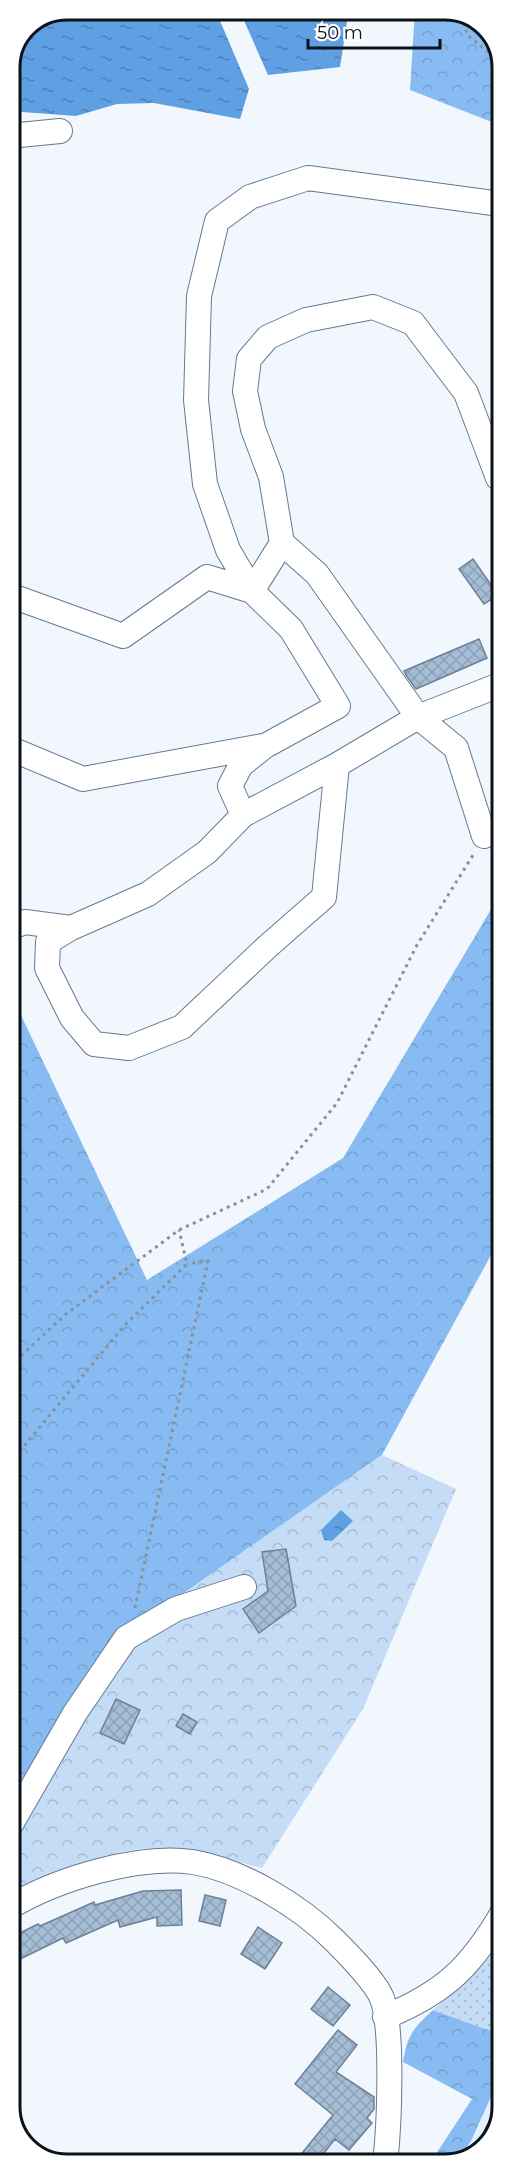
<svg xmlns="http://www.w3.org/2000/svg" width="512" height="2173" viewBox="0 0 512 2173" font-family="Montserrat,sans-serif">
	<defs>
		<pattern id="forest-crowns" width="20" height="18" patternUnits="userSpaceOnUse" patternTransform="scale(1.5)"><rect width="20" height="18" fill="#88bbf2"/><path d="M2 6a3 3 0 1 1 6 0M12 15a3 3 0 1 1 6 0" fill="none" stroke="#74a0cf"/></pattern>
		<pattern id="park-crowns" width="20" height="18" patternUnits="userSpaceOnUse" patternTransform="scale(1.5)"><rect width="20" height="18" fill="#c4dcf6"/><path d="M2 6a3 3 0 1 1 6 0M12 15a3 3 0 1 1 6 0" fill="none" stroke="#a7bcd2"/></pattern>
		<pattern id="garden-dots" width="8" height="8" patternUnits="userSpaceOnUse" patternTransform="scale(1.5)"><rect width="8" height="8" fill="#c4dcf6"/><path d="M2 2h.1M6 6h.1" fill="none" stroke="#a7bcd2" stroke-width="1.8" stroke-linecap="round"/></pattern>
		<pattern id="water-ripples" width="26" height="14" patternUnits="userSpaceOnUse" patternTransform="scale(1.5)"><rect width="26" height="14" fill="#5fa0e3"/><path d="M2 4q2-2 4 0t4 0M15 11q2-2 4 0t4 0" fill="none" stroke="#4d81b7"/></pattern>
		<pattern id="building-cross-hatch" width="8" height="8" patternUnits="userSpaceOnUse" patternTransform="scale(1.5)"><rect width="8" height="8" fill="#a5bcd5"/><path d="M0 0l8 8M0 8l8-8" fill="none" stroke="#8da1b6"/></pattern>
	</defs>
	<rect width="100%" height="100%" fill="#f2f7fd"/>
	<path fill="#e4f0fd" d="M 503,2070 L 503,2107 L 489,2144 L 459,2161 Z
		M 323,2128 L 353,2153 L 372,2163 L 294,2163 Z"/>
	<path fill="url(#forest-crowns)" d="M 415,9 C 426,9 442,7 453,10 C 512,24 502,79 502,126 L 410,90 Z
		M 502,891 L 503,1233 L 382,1455 L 131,1630 L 10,1795 L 9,990 L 147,1280 L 343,1158 Z
		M 433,2010 L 500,2034 L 503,2029 L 503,2070 L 471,2141 L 456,2163 L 430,2163 L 472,2099 L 403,2062 C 407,2036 413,2028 433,2010 Z"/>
	<path fill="url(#park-crowns)" d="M 382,1455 L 456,1489 L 363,1709 L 262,1868 C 234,1861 205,1852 177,1849 C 119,1842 62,1871 10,1892 L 10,1795 L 131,1630 Z"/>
	<path fill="url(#garden-dots)" d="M 503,1941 L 501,2034 L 433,2010 L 482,1966 Z"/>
	<path fill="url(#water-ripples)" d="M 67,9 L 215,9 L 249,89 L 240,119 L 154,103 L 117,104 L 76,116 L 9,111 L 9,66 L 26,26 Z
		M 239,9 L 349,9 L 340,67 L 268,75 Z
		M 341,1510 L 353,1521 L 332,1541 L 324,1540 L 321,1530 Z"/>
	<path fill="url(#building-cross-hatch)" stroke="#6c8199" stroke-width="1.5" d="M 473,559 L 498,595 L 484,604 L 459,569 Z
		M 479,639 L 487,658 L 416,689 L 406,675 L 404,671 Z
		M 286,1549 L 296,1606 L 259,1633 L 243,1609 L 268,1591 L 262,1552 Z
		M 116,1699 L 140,1710 L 124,1744 L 100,1733 Z
		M 183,1714 L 197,1722 L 190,1734 L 176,1726 Z
		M 181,1890 L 182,1925 L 157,1926 L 157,1917 L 120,1927 L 118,1920 L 66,1943 L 63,1938 L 10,1964 L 10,1938 L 38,1924 L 40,1926 L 94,1902 L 95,1905 L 143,1891 Z
		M 205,1895 L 226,1900 L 220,1926 L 199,1921 Z
		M 258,1927 L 282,1943 L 265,1969 L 241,1954 Z
		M 328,1987 L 350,2005 L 333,2026 L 311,2009 Z
		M 338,2030 L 357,2045 L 336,2072 L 374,2097 L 374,2109 L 367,2118 L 372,2123 L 349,2150 L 335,2139 L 316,2163 L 294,2163 L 333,2115 L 295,2084 Z"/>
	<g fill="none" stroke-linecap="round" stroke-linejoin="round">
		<g stroke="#647a91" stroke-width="26">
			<path id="minor" d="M 9,136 L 60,131
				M 498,478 L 466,393 L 413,323 L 373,307 L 306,320 L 268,337 L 249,359 L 245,391 L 253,429 L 271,477 L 282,543 L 252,591 L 228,550 L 205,484 L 196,400 L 199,296 L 217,221 L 250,197 L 308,178 L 493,203 L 502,208
				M 282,543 L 317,574 L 418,717 L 456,748 L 484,836
				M 9,595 L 123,636 L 207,577 L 252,591 L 291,629 L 338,706 L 265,746 L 241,765 L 230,786 L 243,815
				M 9,748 L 83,779 L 263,746
				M 337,765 L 324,897 L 268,946 L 182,1027 L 129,1048 L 94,1044 L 72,1018 L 47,968 L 48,942 L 71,928 L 148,894 L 207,852 L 243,815 L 337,765 L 418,717 L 502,684
				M 9,928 L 25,922 L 71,928
				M 10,1826 L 75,1713 L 126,1638 L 176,1609 L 244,1587
				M 10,1907 C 57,1879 138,1854 193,1862 C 241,1870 300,1906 334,1940 C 348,1954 372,1978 381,1996 C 394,2025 389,2129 385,2163
				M 385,2017 C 444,1993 471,1967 503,1912"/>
		</g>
		<path stroke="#899097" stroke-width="3" stroke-dasharray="3 4.5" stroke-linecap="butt" d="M 463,15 L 467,35 L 502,63
			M 10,1366 L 66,1314 L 179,1230 L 267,1189 L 337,1103 L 417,945 L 475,852
			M 10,1463 L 124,1326 L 187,1264 L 179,1230
			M 135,1608 L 208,1261 L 187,1264"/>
		<use href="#minor" stroke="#fff" stroke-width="24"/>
		<g stroke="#283039" stroke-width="7">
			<path id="rail" d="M 478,2150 L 503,2100"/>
		</g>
		<use href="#rail" stroke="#fff" stroke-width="4.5" stroke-dasharray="14" stroke-linecap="butt"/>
	</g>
	<path d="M0 0H512V2173H0ZM67 20H445A47 47 0 0 1 492 67V2107A47 47 0 0 1 445 2154H67A47 47 0 0 1 20 2107V67A47 47 0 0 1 67 20Z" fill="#fff" fill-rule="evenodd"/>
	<path fill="none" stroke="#0a121b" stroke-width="3" d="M67 20H445A47 47 0 0 1 492 67V2107A47 47 0 0 1 445 2154H67A47 47 0 0 1 20 2107V67A47 47 0 0 1 67 20Z"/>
	<path d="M308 39v9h132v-9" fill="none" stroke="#0a121b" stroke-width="3"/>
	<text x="317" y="39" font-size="18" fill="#0a121b" stroke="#ffffff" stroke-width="4.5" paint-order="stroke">50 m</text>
</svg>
